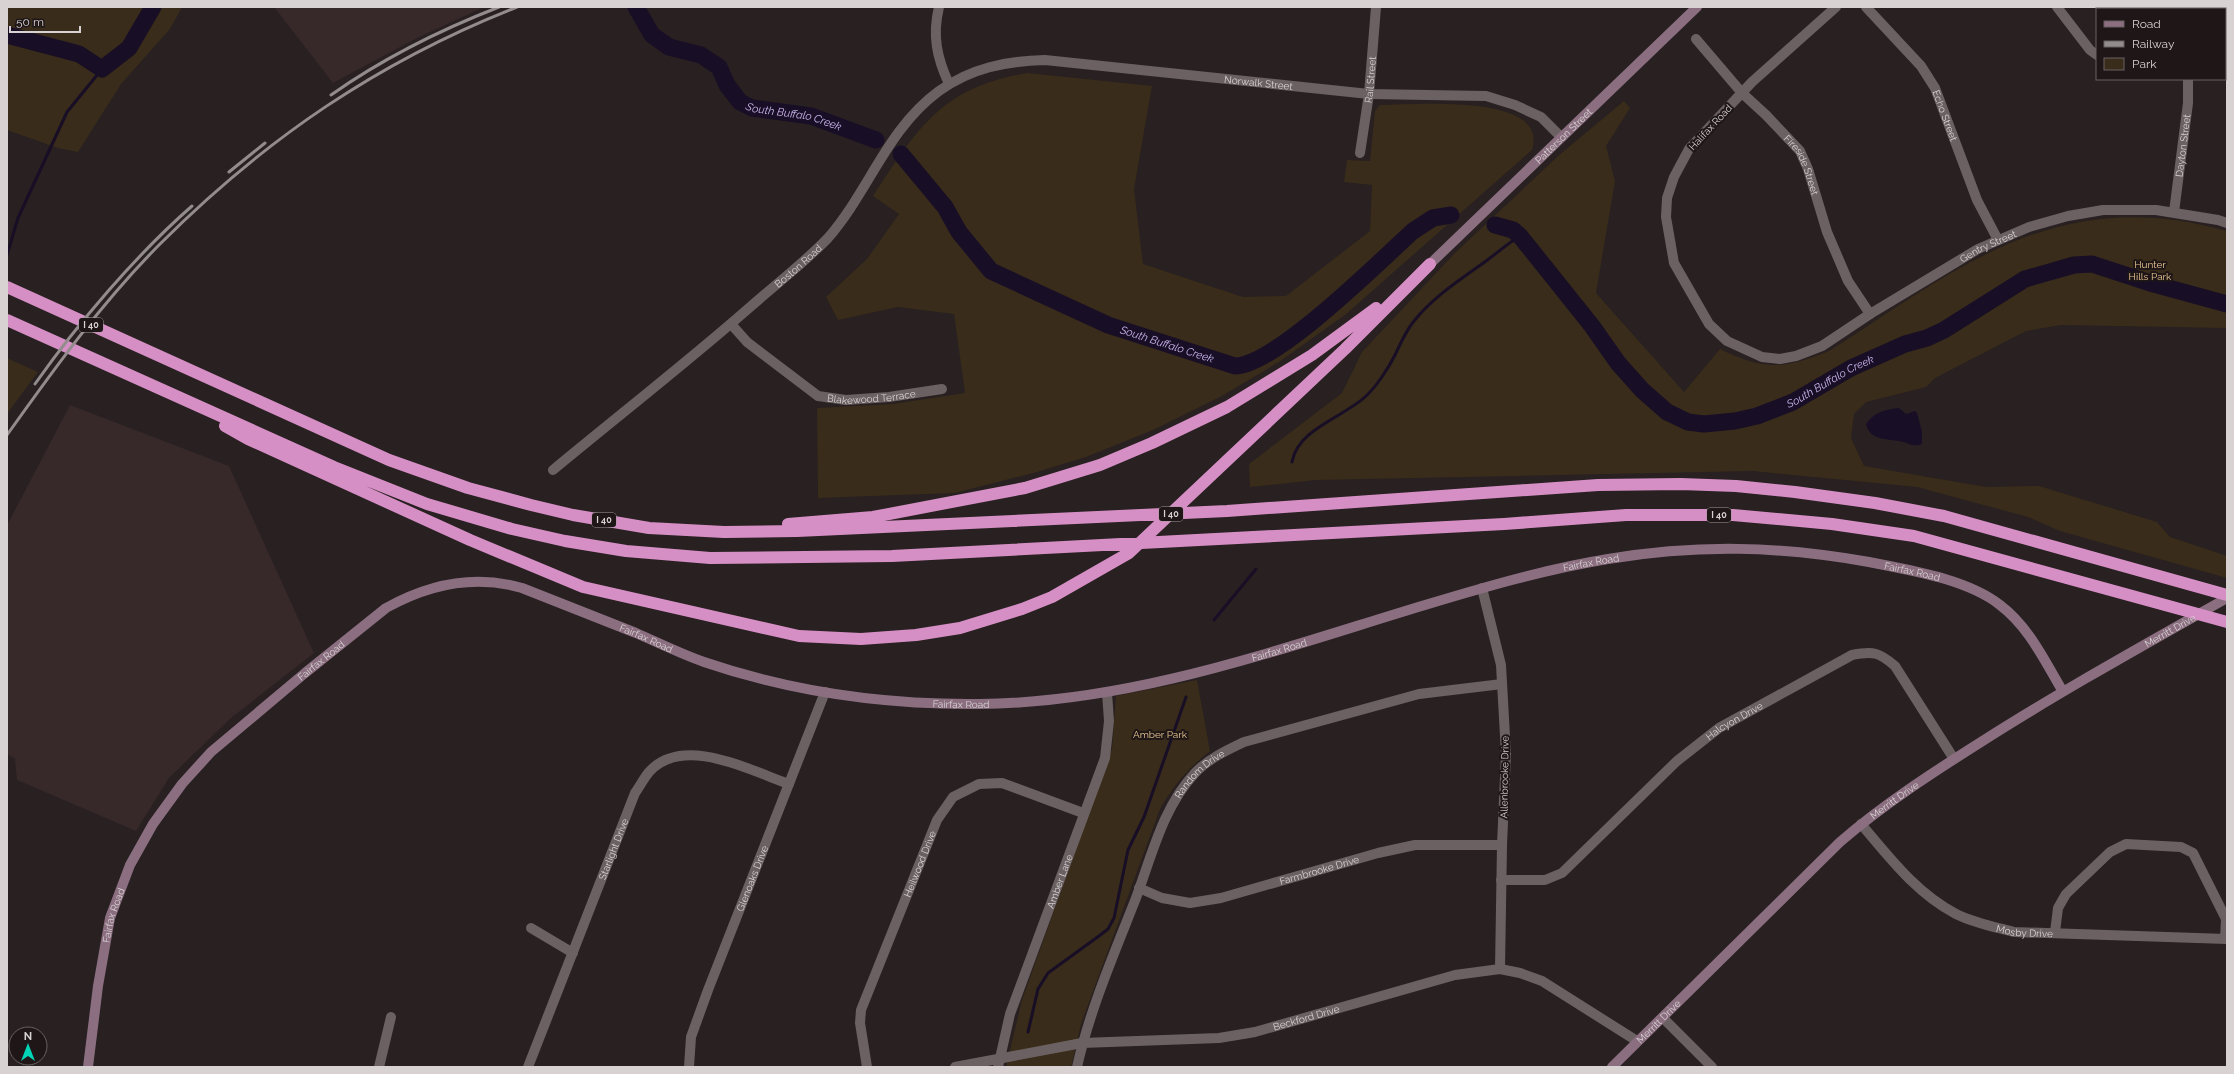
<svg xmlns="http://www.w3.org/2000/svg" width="2234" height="1074" viewBox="0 0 2234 1074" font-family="Raleway,sans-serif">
	<rect width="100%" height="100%" fill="#282021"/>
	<path fill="#37282a" d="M 274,7 L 484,7 L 417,38 L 333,83 Z
		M 70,405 L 229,466 L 314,653 L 231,718 L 169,778 L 136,831 L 17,780 L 15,759 L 7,754 L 7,525 Z"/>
	<path fill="#392c1a" d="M 7,7 L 182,7 L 170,29 L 121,84 L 78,152 L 58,148 L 7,130 Z
		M 1028,73 L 1152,86 L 1134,189 L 1143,264 L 1243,297 L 1286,296 L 1370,231 L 1372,185 L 1344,182 L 1347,160 L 1370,161 L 1375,111 L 1380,105 C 1411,105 1551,92 1532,150 L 1345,315 L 1279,362 L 1220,397 L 1153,430 L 1086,457 L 1037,472 L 955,493 L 818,498 L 817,408 L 893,404 L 965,393 L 954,314 L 898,307 L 838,320 L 826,297 L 867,259 L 899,214 L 873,196 C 918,128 941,87 1028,73 Z
		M 1624,101 L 1630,108 L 1606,146 L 1615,181 L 1596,293 L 1684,392 L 1720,349 C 1764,371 1787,369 1831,350 C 1962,265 2060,184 2227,231 L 2227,328 L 2061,325 L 2026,331 L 1935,378 L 1926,387 L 1866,402 L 1854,414 L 1851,438 L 1864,466 L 1986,487 L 2039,486 L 2157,522 L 2170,537 L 2227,556 L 2227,578 L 2060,531 L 2028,517 L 1917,487 L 1753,471 L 1316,480 L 1250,487 L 1249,464 L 1342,393 L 1362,352 L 1455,253 L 1558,156 Z
		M 7,358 L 38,372 L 7,414 Z
		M 1197,680 L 1210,751 C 1188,768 1174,785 1160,809 L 1081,1024 L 1071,1067 L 1006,1067 L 1022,1000 L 1112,749 L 1116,696 Z"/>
	<path fill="#180e26" d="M 1899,408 L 1906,414 L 1915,411 L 1917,413 L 1922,432 L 1922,444 C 1914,447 1910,444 1903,442 C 1889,438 1870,442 1866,424 C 1873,413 1886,409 1899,408 Z"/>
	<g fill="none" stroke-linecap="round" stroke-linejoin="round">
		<path stroke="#180e26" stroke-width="3" d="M 7,255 L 18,218 L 67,112 L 102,69
			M 1292,462 C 1298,429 1342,418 1365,397 C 1376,387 1388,369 1395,355 C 1401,343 1405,332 1414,321 C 1434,296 1460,280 1486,261 C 1497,253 1507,244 1520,236
			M 1214,620 L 1256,569
			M 1028,1032 L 1038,989 L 1048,973 L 1099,936 L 1108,929 L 1114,918 L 1128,850 L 1144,817 L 1186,697"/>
		<g stroke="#180e26" stroke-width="17">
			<path id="s1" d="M 636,7 L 652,35 L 669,47 L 701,55 L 719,67 L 727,85 L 740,102 L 752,108 L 811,116 L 876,140"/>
			<path d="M 7,35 L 79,54 L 102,69 L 129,48 L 153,7"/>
			<path id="s2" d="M 901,154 L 945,207 L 959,232 L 991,271 L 1108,325 L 1235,366 C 1276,365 1380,261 1413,231 L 1433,218 L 1451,215"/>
			<path id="s3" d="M 1495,225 L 1513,230 L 1520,236 L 1592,326 L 1618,363 L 1642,390 L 1667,412 L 1688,422 L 1704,424 L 1735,421 L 1757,416 L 1793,402 L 1851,368 L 1905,344 L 1927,338 L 1944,330 L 2025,279 L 2074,265 L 2092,264 L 2150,283 L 2227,304"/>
		</g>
		<g stroke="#6b6162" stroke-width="10">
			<path d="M 939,7 C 932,36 937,58 949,84"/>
			<path id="s4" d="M 1836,7 L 1752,82 L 1689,149 L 1674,177 L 1667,198 L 1666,217 L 1674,263 L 1709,324 L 1727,341 L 1762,357 L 1780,359 L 1796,356 L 1822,346 L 1870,314 L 1978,249 L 2029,227 L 2068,216 L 2103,210 L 2156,210 L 2218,220 L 2227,223"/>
			<path id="s5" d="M 1866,7 L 1921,66 L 1935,88 L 1977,200 L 1998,240"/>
			<path d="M 2057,7 L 2090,50 L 2097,55"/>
			<path d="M 2186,7 L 2186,9"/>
			<path id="s6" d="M 1696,39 L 1742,93 L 1766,115 L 1800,151 L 1808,169 L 1827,232 L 1848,281 L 1870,314"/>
			<path id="s7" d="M 1360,153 L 1369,94 L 1376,7"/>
			<path id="s8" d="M 2174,212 L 2188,103 L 2188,79"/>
			<path id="s9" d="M 731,324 L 747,342 L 818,396 L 846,400 L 889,397 L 942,389"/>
			<path id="s10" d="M 553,470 C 618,416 685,364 749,308 C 775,285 804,263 828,238 C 869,191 887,129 939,91 C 971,68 1006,61 1045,60 L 1369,94 L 1486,96 L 1515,105 L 1541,117 L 1561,137"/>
			<path d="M 1482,588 L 1501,665 L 1506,754 L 1502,845 L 1500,969"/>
			<path id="s11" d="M 1861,824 C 1889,857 1916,893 1956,914 C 1974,923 1995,927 2014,932 L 2227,939"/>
			<path id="s12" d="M 1501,880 L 1545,880 L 1562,873 L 1677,761 L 1719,728 L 1852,655 C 1873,651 1879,652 1895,666 L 1954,759"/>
			<path id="s13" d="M 1139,888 L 1162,898 L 1190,903 L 1221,898 L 1378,853 L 1415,845 L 1502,845"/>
			<path d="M 531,928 L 573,953"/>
			<path d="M 2055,932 L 2058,908 L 2066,894 L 2110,852 L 2126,844 L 2181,847 L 2193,853 L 2226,919 L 2225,939"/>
			<path d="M 1663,1018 L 1712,1067"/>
			<path d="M 379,1067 L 391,1017"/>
			<path id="s14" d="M 528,1067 L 635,793 C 640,786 644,778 649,772 C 683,734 751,771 789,784"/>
			<path id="s15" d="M 689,1067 L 691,1037 L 708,990 L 825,692"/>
			<path id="s16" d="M 867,1067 L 860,1023 L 861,1010 L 937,820 L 953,797 L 979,784 L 1002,783 L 1083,813"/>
			<path id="s17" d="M 955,1067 L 1082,1043 L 1219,1038 L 1255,1032 L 1455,975 L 1500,969 L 1520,973 L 1542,981 L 1637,1041"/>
			<path id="s18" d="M 998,1067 L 1010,1014 L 1105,758 L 1109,721 L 1107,693"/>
			<path id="s19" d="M 1077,1067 C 1090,1009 1114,954 1136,898 C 1152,855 1163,807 1195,773 C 1208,759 1227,750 1244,742 L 1419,694 L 1502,684"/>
		</g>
		<g stroke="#8b6f80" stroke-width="10">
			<path id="s20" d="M 1430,264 L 1697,7"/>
			<path id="s21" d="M 88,1067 L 98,986 L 110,918 L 130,865 L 153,824 L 182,784 L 211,752 L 305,673 L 386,608 C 429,584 474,574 522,588 C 560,603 598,618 636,633 C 659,643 681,654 704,662 C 792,692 886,705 979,704 C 1133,703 1279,649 1425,605 C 1485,587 1546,569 1608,559 C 1699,544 1778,546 1869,562 C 1909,570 1967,579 2000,605 C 2029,627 2044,660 2062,690"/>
			<path id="s22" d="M 1612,1067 L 1840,842 C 1884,804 1932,773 1981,742 C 2061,691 2144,645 2227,598"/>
		</g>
		<path stroke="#d68fc5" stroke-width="12" d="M 7,287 L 389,460 L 468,488 L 531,505 L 573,515 L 649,528 L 724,532 L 797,531 L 1227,511 L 1598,485 L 1681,484 L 1736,486 L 1795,492 L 1875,503 L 1944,516 L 2227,595
			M 7,320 L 334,467 L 427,504 L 512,529 L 565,541 L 626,551 L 710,558 L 892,556 L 1504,524 L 1626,515 L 1733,515 L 1832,524 L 1914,536 L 2227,622
			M 225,426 L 248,439 L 470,540 L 583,587 L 799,636 L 861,639 L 916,635 L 960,628 L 1022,609 L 1052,597 L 1129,553 L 1345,349 L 1430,264
			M 788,524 L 873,517 L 1025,488 L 1100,465 L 1152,443 L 1227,407 L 1312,355 L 1376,308"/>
		<path stroke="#938c8d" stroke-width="3" d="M 331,95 C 382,59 440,30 499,7
			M 229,172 L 265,143
			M 35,384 C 78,323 136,255 192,206
			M 7,435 C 54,369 103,301 160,244 C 265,139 379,61 517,7"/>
	</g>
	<g text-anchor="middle" stroke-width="4" stroke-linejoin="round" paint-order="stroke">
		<g fill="#1e1617" stroke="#a09a9b" stroke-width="1">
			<rect x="79" y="318" width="24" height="14" rx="3"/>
			<rect x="1159" y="507" width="24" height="14" rx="3"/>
			<rect x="1707" y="508" width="24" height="14" rx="3"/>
			<rect x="592" y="513" width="24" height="14" rx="3"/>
		</g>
		<g font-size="9" font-weight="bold" fill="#d8d2d3">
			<text x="91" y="328">I 40</text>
			<text x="1171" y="517">I 40</text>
			<text x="1719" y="518">I 40</text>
			<text x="604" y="523">I 40</text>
		</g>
		<g font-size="10" fill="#d8d2d3" stroke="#1e1617">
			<text dy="4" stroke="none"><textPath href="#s7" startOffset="74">Rail Street</textPath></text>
			<text dy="4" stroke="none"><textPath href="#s10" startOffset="872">Norwalk Street</textPath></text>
			<text dy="4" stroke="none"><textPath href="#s5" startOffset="136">Echo Street</textPath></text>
			<text transform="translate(1710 127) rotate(-47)" y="4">Halifax Road</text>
			<text dy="4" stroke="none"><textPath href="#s20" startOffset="185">Patterson Street</textPath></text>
			<text dy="4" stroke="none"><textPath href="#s8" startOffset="67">Dayton Street</textPath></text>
			<text dy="4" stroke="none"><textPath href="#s6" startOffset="166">Fireside Street</textPath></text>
			<text dy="4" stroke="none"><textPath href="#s4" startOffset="714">Gentry Street</textPath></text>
			<text dy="4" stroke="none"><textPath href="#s10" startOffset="319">Boston Road</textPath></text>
			<text dy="4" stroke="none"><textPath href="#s9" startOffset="167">Blakewood Terrace</textPath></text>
			<text dy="4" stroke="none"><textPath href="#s21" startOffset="1821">Fairfax Road</textPath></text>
			<text dy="4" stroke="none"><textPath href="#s21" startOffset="2145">Fairfax Road</textPath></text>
			<text dy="4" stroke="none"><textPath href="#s22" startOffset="713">Merritt Drive</textPath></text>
			<text dy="4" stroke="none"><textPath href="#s21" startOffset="849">Fairfax Road</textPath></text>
			<text dy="4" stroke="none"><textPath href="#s21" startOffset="1497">Fairfax Road</textPath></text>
			<text dy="4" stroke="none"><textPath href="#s21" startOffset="490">Fairfax Road</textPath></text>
			<text dy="4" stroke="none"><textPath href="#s21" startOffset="1173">Fairfax Road</textPath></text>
			<text dy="4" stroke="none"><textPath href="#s12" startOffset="293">Halcyon Drive</textPath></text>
			<text dy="4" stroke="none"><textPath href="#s19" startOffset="321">Random Drive</textPath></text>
			<text transform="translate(1504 777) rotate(-89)" y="4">Allenbrooke Drive</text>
			<text dy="4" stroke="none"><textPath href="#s22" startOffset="389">Merritt Drive</textPath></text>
			<text dy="4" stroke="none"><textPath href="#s14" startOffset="234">Starlight Drive</textPath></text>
			<text dy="4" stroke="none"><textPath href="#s16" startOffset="215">Heilwood Drive</textPath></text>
			<text dy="4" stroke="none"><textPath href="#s13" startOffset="187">Farmbrooke Drive</textPath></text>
			<text dy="4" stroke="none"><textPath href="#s15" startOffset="200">Glenoaks Drive</textPath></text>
			<text dy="4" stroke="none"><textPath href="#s18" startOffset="196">Amber Lane</textPath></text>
			<text dy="4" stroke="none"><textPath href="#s21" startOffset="154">Fairfax Road</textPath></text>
			<text dy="4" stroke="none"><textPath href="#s11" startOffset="203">Mosby Drive</textPath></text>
			<text dy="4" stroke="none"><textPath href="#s17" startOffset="356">Beckford Drive</textPath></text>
			<text dy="4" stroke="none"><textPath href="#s22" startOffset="65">Merritt Drive</textPath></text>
		</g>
		<g font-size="10" fill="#e9c692" stroke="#1e1617">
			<text x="2150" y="268">Hunter<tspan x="2150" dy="12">Hills Park</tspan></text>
			<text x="1160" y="738">Amber Park</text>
		</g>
		<g font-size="11" font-style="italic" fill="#c8b4ea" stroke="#1e1617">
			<text dy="4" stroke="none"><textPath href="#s1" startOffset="205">South Buffalo Creek</textPath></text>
			<text dy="4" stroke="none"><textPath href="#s2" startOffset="339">South Buffalo Creek</textPath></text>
			<text dy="4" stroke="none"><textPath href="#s3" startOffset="432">South Buffalo Creek</textPath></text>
		</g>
	</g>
	<rect width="2234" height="1074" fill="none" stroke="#d8d2d3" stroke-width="16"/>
	<rect x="2096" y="8" width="130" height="72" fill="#1e1617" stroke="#686162"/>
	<rect x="2104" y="21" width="20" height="6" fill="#8b6f80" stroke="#686162"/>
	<text x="2132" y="28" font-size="12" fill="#d8d2d3">Road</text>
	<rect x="2104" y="41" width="20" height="6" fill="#938c8d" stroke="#686162"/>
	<text x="2132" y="48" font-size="12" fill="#d8d2d3">Railway</text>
	<rect x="2104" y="58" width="20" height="12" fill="#392c1a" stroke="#686162"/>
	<text x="2132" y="68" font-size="12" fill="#d8d2d3">Park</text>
	<g transform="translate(28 1046)"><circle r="19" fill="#1e1617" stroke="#686162"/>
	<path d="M0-3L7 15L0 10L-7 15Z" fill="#02d5b6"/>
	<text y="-6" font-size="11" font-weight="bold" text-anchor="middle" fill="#d8d2d3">N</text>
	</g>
	<path d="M10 26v6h70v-6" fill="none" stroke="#d8d2d3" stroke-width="2"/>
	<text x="16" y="26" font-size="12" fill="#d8d2d3" stroke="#1e1617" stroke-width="3" paint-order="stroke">50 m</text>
</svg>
